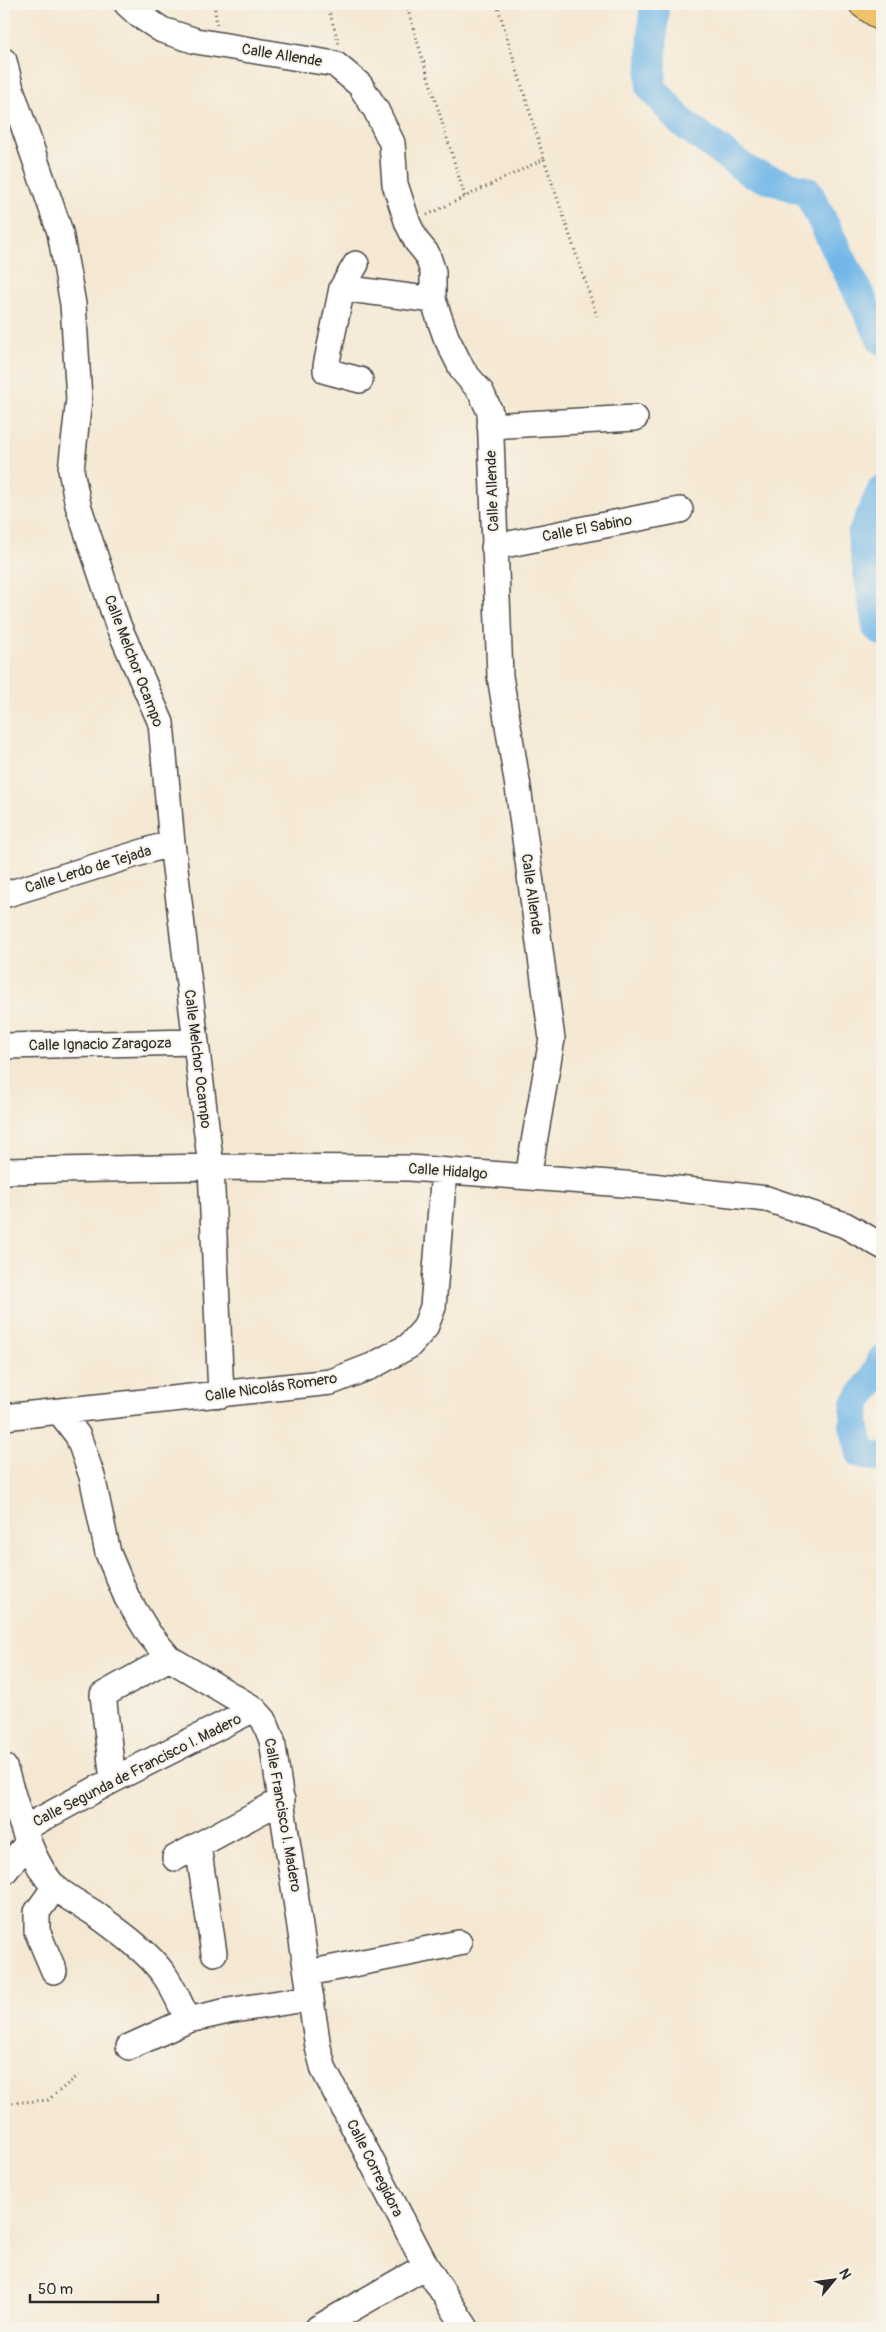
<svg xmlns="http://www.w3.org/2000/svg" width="886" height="2332" viewBox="0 0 886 2332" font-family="Pangolin,sans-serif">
	<rect width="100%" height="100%" fill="#f7f3e8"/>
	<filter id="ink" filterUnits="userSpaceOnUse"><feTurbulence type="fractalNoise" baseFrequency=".02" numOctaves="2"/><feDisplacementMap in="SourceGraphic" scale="10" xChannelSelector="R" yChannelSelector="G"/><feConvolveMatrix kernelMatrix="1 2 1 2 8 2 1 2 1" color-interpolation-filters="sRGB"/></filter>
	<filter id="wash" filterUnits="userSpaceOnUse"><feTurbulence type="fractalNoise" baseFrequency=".0096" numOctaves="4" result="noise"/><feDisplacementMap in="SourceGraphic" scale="20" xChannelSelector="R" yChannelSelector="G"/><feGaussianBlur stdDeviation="1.12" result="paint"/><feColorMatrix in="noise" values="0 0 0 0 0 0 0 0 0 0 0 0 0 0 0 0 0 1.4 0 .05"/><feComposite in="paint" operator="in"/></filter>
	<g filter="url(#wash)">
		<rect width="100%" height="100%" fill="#f5e8d3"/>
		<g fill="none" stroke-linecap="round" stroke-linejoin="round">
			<path stroke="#71b7e8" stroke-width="30" d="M 654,4 L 651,87 L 681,122 L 751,173 L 808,192 L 882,340
				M 882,490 L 862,535 L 877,627 L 882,631
				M 882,1360 L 875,1377 L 856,1403 L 854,1425 L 861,1453 L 882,1458"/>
		</g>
	</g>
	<g filter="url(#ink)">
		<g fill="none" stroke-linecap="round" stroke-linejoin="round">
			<g stroke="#494744" stroke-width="28">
				<path id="minor" d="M 127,4 L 139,15 L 162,30 L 196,41 L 335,64 L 360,85 L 376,110 L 392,143 L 395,184 L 408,224 L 417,242 L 427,254 L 433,272 L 433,300 L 446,337 L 463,371 L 481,392 L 490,412 L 500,676 L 518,787 L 552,1039 L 528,1177
					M 4,61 L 11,89 L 60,232 L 73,304 L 79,399 L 71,470 L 78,505 L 118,625 L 161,723 L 172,843 L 211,1167 L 221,1395
					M 356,264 L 342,288 L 326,366 L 326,371 L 360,380
					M 342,288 L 433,300
					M 490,426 L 635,418
					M 494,547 L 680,510
					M 4,895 L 172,843
					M 4,1046 L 196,1042
					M 4,1171 L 211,1167 L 409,1168 L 651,1186 L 767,1199 L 845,1225 L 882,1246
					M 59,1411 L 78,1436 L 92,1476 L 108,1553 L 127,1598 L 149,1634 L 169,1658 L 254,1709 L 264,1720 L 272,1740 L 318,2047 L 324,2070 L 426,2266 L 466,2328
					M 4,1417 L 331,1382 L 372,1366 L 409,1346 L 425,1328 L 433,1307 L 444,1171
					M 4,1767 C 16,1802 29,1863 56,1888 C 67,1898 82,1905 94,1913 C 117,1930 146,1950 163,1973 C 174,1988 180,2004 188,2020
					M 113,1780 L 103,1695 L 169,1658
					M 25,1828 L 113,1780 L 254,1709
					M 198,1846 L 214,1953
					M 175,1858 L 282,1800
					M 4,1872 L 27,1844
					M 54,1971 L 37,1931 L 37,1912 L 55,1887
					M 308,1973 L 459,1943
					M 129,2047 L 188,2020 L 228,2011 L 311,1998
					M 318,2328 L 426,2266"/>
			</g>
			<g stroke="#494744" stroke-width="30">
				<path id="major" d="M 863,4 L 882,17"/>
			</g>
			<path stroke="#494744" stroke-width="3" stroke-dasharray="1 4" stroke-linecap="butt" d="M 214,4 L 217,25
				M 327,4 L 339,44
				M 406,4 L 465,197
				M 497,4 L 544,159
				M 427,215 L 544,159 L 597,316
				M 4,2108 L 11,2103 L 48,2100 L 79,2075"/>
			<use href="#minor" stroke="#fff" stroke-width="25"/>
			<use href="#major" stroke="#f1c369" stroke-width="28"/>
		</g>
	</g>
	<g text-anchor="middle" stroke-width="4" stroke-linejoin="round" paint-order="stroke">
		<g font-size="15" fill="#2b2b2b" stroke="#f7f3e8">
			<text transform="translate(282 55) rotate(9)" y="5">Calle Allende</text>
			<text transform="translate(492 491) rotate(-92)" y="5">Calle Allende</text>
			<text transform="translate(587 528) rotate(-11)" y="5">Calle El Sabino</text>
			<text transform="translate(134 661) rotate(69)" y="5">Calle Melchor Ocampo</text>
			<text transform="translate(88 869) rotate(-17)" y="5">Calle Lerdo de Tejada</text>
			<text transform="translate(532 894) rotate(82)" y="5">Calle Allende</text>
			<text transform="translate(100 1044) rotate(-1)" y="5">Calle Ignacio Zaragoza</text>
			<text transform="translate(198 1059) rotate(83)" y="5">Calle Melchor Ocampo</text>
			<text transform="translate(448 1171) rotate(4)" y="5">Calle Hidalgo</text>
			<text transform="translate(271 1387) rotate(-8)" y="5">Calle Nicolás Romero</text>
			<text transform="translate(137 1770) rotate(-27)" y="5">Calle Segunda de Francisco I. Madero</text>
			<text transform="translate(283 1815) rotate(80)" y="5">Calle Francisco I. Madero</text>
			<text transform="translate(375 2168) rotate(63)" y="5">Calle Corregidora</text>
		</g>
	</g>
	<rect width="886" height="2332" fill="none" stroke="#f7f3e8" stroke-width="20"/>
	<g transform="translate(834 2280) rotate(61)" stroke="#f7f3e8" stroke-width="4" paint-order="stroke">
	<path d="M0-4L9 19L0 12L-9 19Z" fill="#2b2b2b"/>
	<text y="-8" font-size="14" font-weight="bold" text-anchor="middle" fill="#2b2b2b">N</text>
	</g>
	<path d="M30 2294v8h128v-8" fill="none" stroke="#2b2b2b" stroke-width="2.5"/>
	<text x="38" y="2294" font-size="15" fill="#2b2b2b" stroke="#f7f3e8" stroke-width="4" paint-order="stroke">50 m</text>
</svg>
